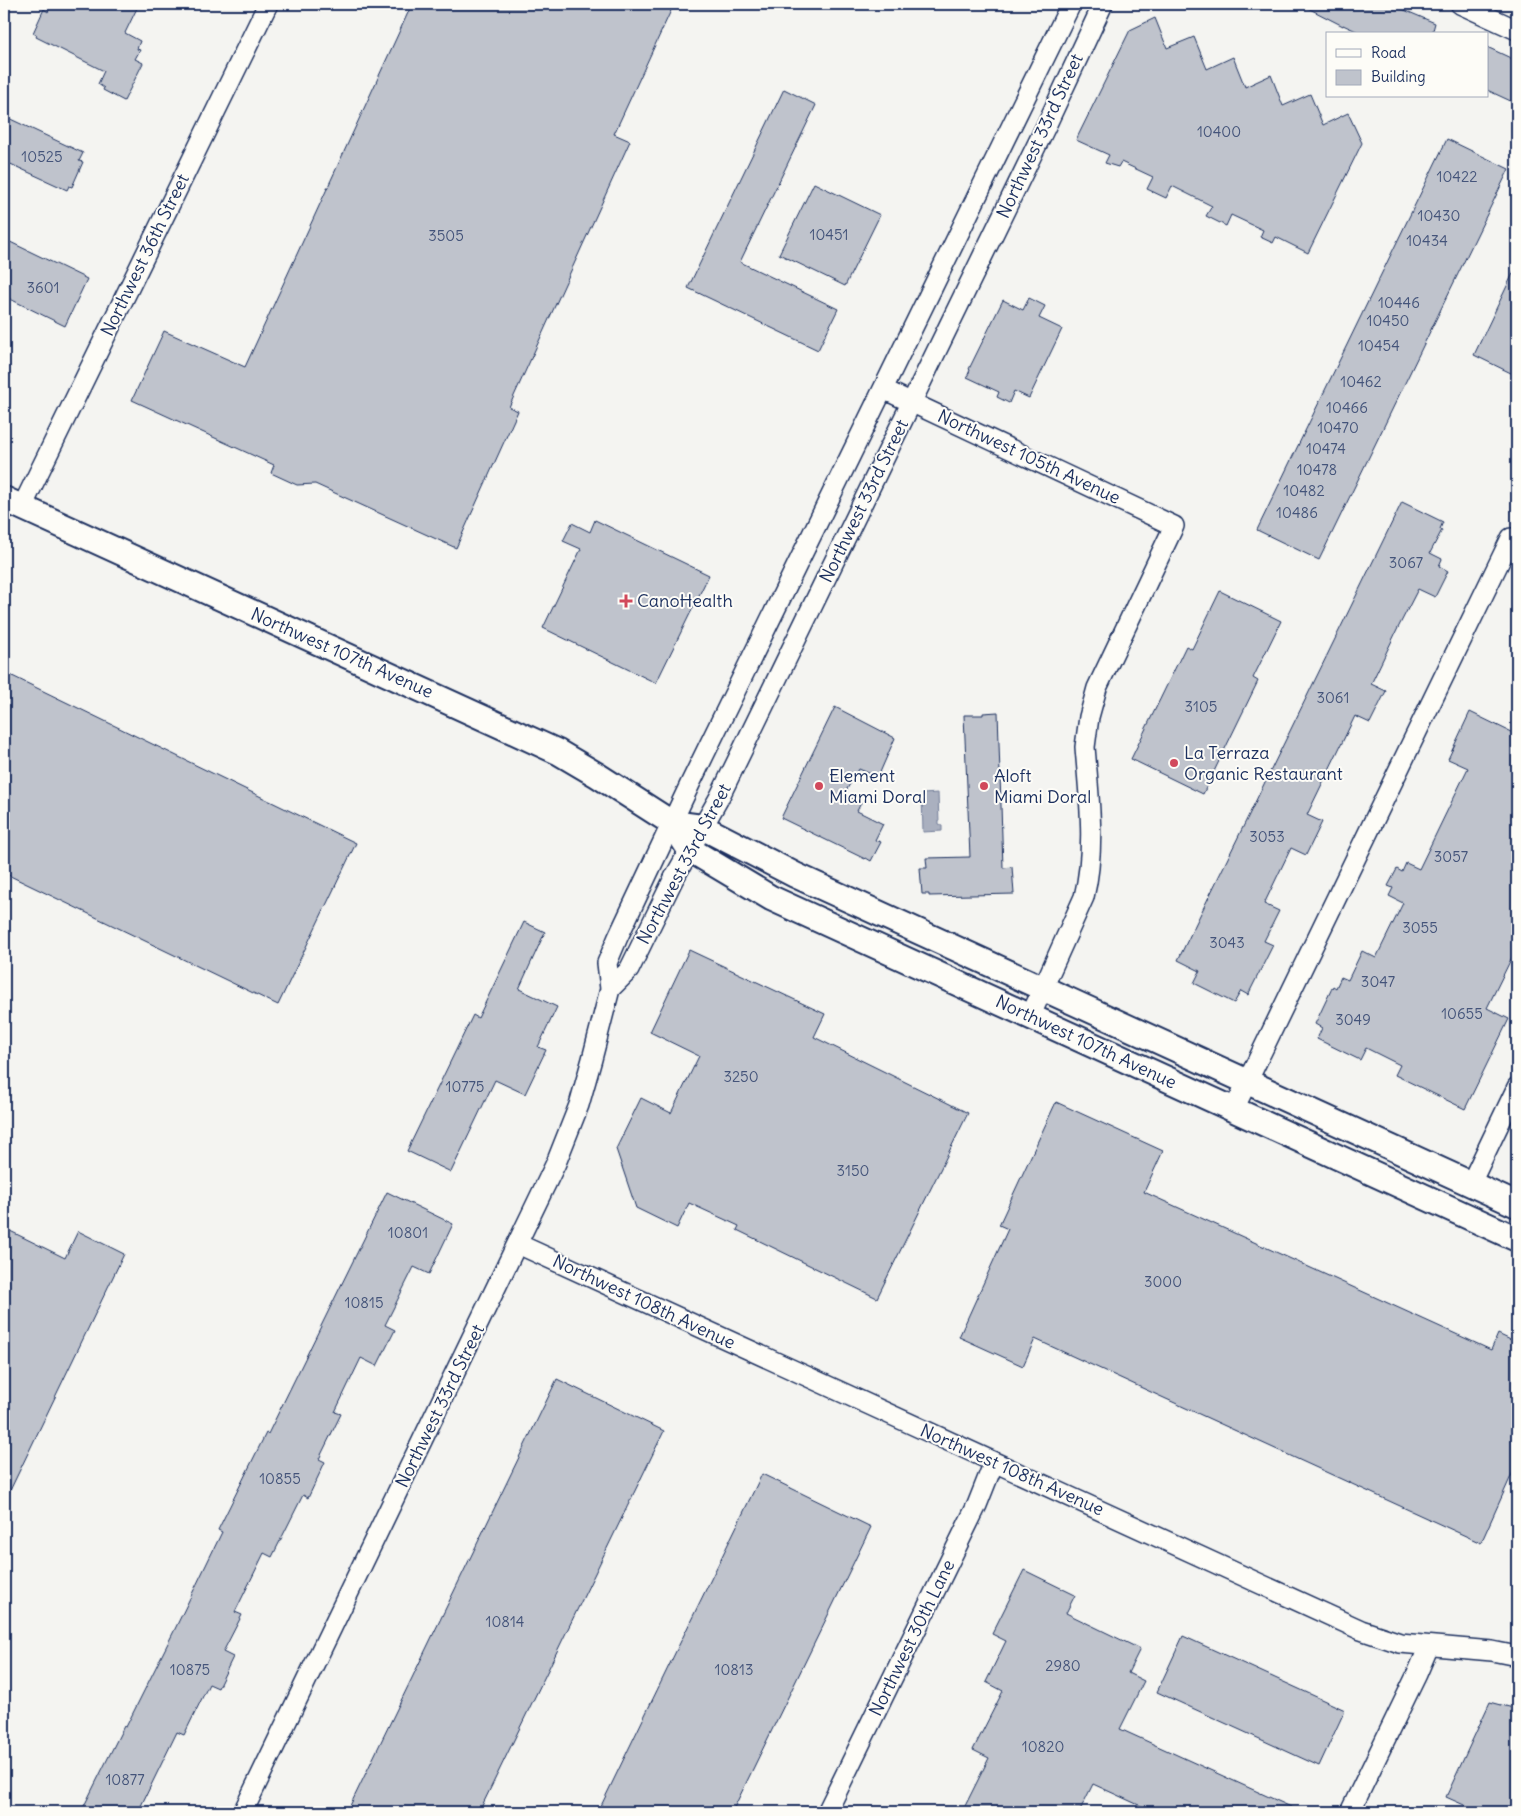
<svg xmlns="http://www.w3.org/2000/svg" width="1521" height="1816" viewBox="0 0 1521 1816" font-family="Delius,sans-serif">
	<rect width="100%" height="100%" fill="#f4f4f1"/>
	<filter id="ink" filterUnits="userSpaceOnUse"><feTurbulence type="fractalNoise" baseFrequency=".02" numOctaves="2"/><feDisplacementMap in="SourceGraphic" scale="10" xChannelSelector="R" yChannelSelector="G"/><feConvolveMatrix kernelMatrix="1 2 1 2 8 2 1 2 1" color-interpolation-filters="sRGB"/></filter>
	<g filter="url(#ink)">
		<path fill="#aab0bf" stroke="#717c98" d="M 938,793 L 939,824 L 942,825 L 942,831 L 923,832 L 922,794 Z"/>
		<path fill="#bfc3cc" stroke="#1b2f5e" d="M 52,4 L 139,4 L 125,33 L 140,41 L 137,49 L 140,50 L 135,59 L 143,63 L 124,101 L 103,90 L 104,88 L 98,84 L 104,71 L 36,37 L 37,35 L 33,33 L 44,9 L 48,12 Z
			M 412,4 L 674,4 L 614,134 L 630,141 L 509,407 L 518,411 L 456,548 L 315,484 L 297,485 L 271,473 L 274,465 L 132,400 L 164,331 L 245,367 Z
			M 1300,4 L 1390,4 L 1435,23 L 1432,34 L 1363,34 L 1343,25 L 1343,26 Z
			M 1155,18 L 1167,48 L 1194,37 L 1207,69 L 1233,57 L 1245,87 L 1271,75 L 1283,106 L 1310,94 L 1323,125 L 1348,113 L 1362,143 L 1308,253 L 1276,237 L 1273,243 L 1260,237 L 1263,230 L 1231,215 L 1226,226 L 1206,216 L 1212,206 L 1172,186 L 1166,198 L 1147,189 L 1153,177 L 1121,162 L 1118,167 L 1105,163 L 1109,155 L 1076,140 L 1130,30 Z
			M 1487,47 L 1517,61 L 1517,104 L 1487,90 Z
			M 784,89 L 816,105 L 740,262 L 838,309 L 818,350 L 688,288 Z
			M 4,116 L 83,153 L 79,161 L 83,162 L 72,187 L 69,186 L 67,190 L 4,161 Z
			M 1447,139 L 1509,169 L 1319,560 L 1257,530 Z
			M 814,183 L 880,215 L 845,286 L 779,254 Z
			M 4,239 L 87,279 L 65,326 L 4,296 Z
			M 1517,265 L 1517,376 L 1474,355 Z
			M 1029,298 L 1045,306 L 1039,318 L 1062,329 L 1029,398 L 1014,391 L 1009,403 L 997,397 L 999,392 L 967,377 L 970,370 L 969,369 L 1003,300 L 1023,310 Z
			M 1402,502 L 1443,522 L 1440,529 L 1442,530 L 1430,553 L 1442,559 L 1439,566 L 1448,571 L 1435,597 L 1418,589 L 1398,628 L 1371,684 L 1386,691 L 1370,723 L 1355,716 L 1307,815 L 1322,822 L 1306,855 L 1291,848 L 1264,904 L 1279,911 L 1264,941 L 1273,945 L 1248,995 L 1241,991 L 1234,1003 L 1194,983 L 1200,971 L 1178,960 Z
			M 595,520 L 709,575 L 656,683 L 543,628 L 581,549 L 563,541 L 572,523 L 590,532 Z
			M 1220,591 L 1281,621 L 1253,678 L 1258,681 L 1203,794 L 1131,759 L 1186,646 L 1192,649 Z
			M 4,672 L 356,843 L 278,1005 L 4,873 Z
			M 835,707 L 895,738 L 878,777 L 859,769 L 844,794 L 861,803 L 857,811 L 883,824 L 875,840 L 881,842 L 871,861 L 866,858 L 865,859 L 781,818 Z
			M 998,712 L 1003,868 L 1012,867 L 1014,894 L 929,896 L 929,894 L 922,894 L 920,868 L 927,868 L 926,858 L 970,857 L 964,715 L 983,715 L 983,713 Z
			M 1470,712 L 1517,735 L 1517,947 L 1487,1008 L 1509,1019 L 1465,1109 L 1395,1075 L 1400,1065 L 1366,1048 L 1360,1060 L 1317,1039 L 1322,1028 L 1315,1024 L 1333,986 L 1336,988 L 1341,977 L 1348,980 L 1362,951 L 1376,958 L 1403,903 L 1389,896 L 1393,888 L 1388,886 L 1397,869 L 1402,872 L 1406,863 L 1419,869 L 1468,768 L 1448,759 Z
			M 524,922 L 545,932 L 519,989 L 557,1007 L 538,1047 L 546,1050 L 525,1094 L 495,1080 L 451,1172 L 407,1151 L 473,1015 L 478,1018 Z
			M 689,950 L 825,1014 L 814,1037 L 968,1113 L 877,1298 L 737,1230 L 739,1226 L 689,1203 L 677,1228 L 636,1208 L 616,1149 L 641,1098 L 671,1113 L 699,1056 L 650,1032 Z
			M 1056,1102 L 1163,1151 L 1144,1192 L 1491,1350 L 1498,1334 L 1517,1343 L 1517,1463 L 1481,1543 L 1035,1339 L 1023,1366 L 959,1337 L 1008,1229 L 999,1225 Z
			M 387,1192 L 453,1224 L 429,1274 L 414,1267 L 385,1325 L 395,1330 L 377,1366 L 361,1358 L 335,1412 L 341,1414 L 319,1459 L 325,1462 L 308,1498 L 303,1495 L 272,1557 L 264,1553 L 235,1612 L 242,1615 L 223,1652 L 233,1657 L 218,1688 L 209,1684 L 184,1735 L 177,1732 L 138,1812 L 81,1812 L 124,1726 L 126,1727 L 175,1629 L 222,1532 L 218,1530 L 266,1433 L 268,1434 Z
			M 4,1228 L 65,1258 L 78,1231 L 124,1254 L 4,1503 Z
			M 557,1379 L 664,1431 L 479,1812 L 347,1812 Z
			M 762,1474 L 871,1527 L 732,1812 L 598,1812 Z
			M 1024,1570 L 1075,1595 L 1066,1613 L 1140,1649 L 1128,1673 L 1144,1681 L 1120,1729 L 1302,1812 L 1154,1812 L 1093,1784 L 1079,1812 L 973,1812 L 964,1808 L 989,1758 L 973,1750 L 1003,1691 L 986,1682 L 1006,1641 L 992,1634 Z
			M 1183,1636 L 1345,1710 L 1319,1766 L 1157,1692 Z
			M 1490,1702 L 1517,1709 L 1517,1812 L 1480,1812 L 1446,1797 Z"/>
		<g fill="none" stroke-linecap="round" stroke-linejoin="round">
			<g stroke="#1b2f5e" stroke-width="22">
				<path id="minor" d="M 1460,4 L 1517,30
					M 883,389 L 1174,526 L 1097,688 L 1089,717 L 1085,747 C 1089,797 1096,848 1084,897 L 1030,1017
					M 22,507 L 268,4
					M 610,989 L 629,970 L 674,878 L 719,798 L 1046,126 L 1103,4
					M 1234,1109 L 1511,538
					M 1471,1183 L 1517,1087
					M 518,1244 L 1361,1630 L 1400,1643 L 1492,1651 L 1517,1656
					M 243,1812 L 556,1163 L 579,1105 L 592,1059 L 610,989 L 607,963 L 618,937 L 691,782 L 1071,4
					M 827,1812 L 977,1505 L 994,1462
					M 1350,1812 L 1417,1674 L 1429,1646"/>
			</g>
			<g stroke="#1b2f5e" stroke-width="28">
				<path id="major" d="M 4,499 L 558,752 L 597,775 L 672,823 L 689,849 L 771,898 L 1517,1239
					M 672,823 L 702,827 L 795,875 L 1517,1205"/>
			</g>
			<use href="#minor" stroke="#fdfcf7" stroke-width="19"/>
			<use href="#major" stroke="#fdfcf7" stroke-width="24"/>
		</g>
	</g>
	<g fill="#d1495b" stroke="#fdfcf7" stroke-width="2">
		<path d="M623.5 593.5h5v5h5v5h-5v5h-5v-5h-5v-5h5z"/>
		<circle cx="1174" cy="763" r="5"/>
		<circle cx="819" cy="786" r="5"/>
		<circle cx="984" cy="786" r="5"/>
	</g>
	<g text-anchor="middle" stroke-width="4" stroke-linejoin="round" paint-order="stroke">
		<g font-size="15" fill="#44547a">
			<text x="1219" y="137">10400</text>
			<text x="42" y="162">10525</text>
			<text x="1457" y="182">10422</text>
			<text x="1439" y="221">10430</text>
			<text x="829" y="240">10451</text>
			<text x="446" y="241">3505</text>
			<text x="1427" y="246">10434</text>
			<text x="43" y="293">3601</text>
			<text x="1399" y="308">10446</text>
			<text x="1388" y="326">10450</text>
			<text x="1379" y="351">10454</text>
			<text x="1361" y="387">10462</text>
			<text x="1347" y="413">10466</text>
			<text x="1338" y="433">10470</text>
			<text x="1326" y="454">10474</text>
			<text x="1317" y="475">10478</text>
			<text x="1304" y="496">10482</text>
			<text x="1297" y="518">10486</text>
			<text x="1406" y="568">3067</text>
			<text x="1333" y="703">3061</text>
			<text x="1201" y="712">3105</text>
			<text x="1267" y="842">3053</text>
			<text x="1451" y="862">3057</text>
			<text x="1420" y="933">3055</text>
			<text x="1227" y="948">3043</text>
			<text x="1378" y="987">3047</text>
			<text x="1462" y="1019">10655</text>
			<text x="1353" y="1025">3049</text>
			<text x="741" y="1082">3250</text>
			<text x="465" y="1092">10775</text>
			<text x="853" y="1176">3150</text>
			<text x="408" y="1238">10801</text>
			<text x="1163" y="1287">3000</text>
			<text x="364" y="1308">10815</text>
			<text x="280" y="1484">10855</text>
			<text x="505" y="1627">10814</text>
			<text x="1063" y="1671">2980</text>
			<text x="190" y="1675">10875</text>
			<text x="734" y="1675">10813</text>
			<text x="1043" y="1752">10820</text>
			<text x="125" y="1785">10877</text>
		</g>
		<g font-size="18" fill="#1b2f5e" stroke="#fdfcf7">
			<text transform="translate(1040 136) rotate(-65)" y="6">Northwest 33rd Street</text>
			<text transform="translate(145 255) rotate(-64)" y="6">Northwest 36th Street</text>
			<text transform="translate(1029 457) rotate(25)" y="6">Northwest 105th Avenue</text>
			<text transform="translate(864 501) rotate(-64)" y="6">Northwest 33rd Street</text>
			<text transform="translate(342 653) rotate(24)" y="6">Northwest 107th Avenue</text>
			<text transform="translate(684 864) rotate(-62)" y="6">Northwest 33rd Street</text>
			<text transform="translate(1086 1042) rotate(25)" y="6">Northwest 107th Avenue</text>
			<text transform="translate(644 1302) rotate(25)" y="6">Northwest 108th Avenue</text>
			<text transform="translate(440 1406) rotate(-64)" y="6">Northwest 33rd Street</text>
			<text transform="translate(1012 1470) rotate(24)" y="6">Northwest 108th Avenue</text>
			<text transform="translate(912 1638) rotate(-64)" y="6">Northwest 30th Lane</text>
		</g>
		<g font-size="18" fill="#1b2f5e" stroke="#fdfcf7" text-anchor="start">
			<text x="637" y="607">CanoHealth</text>
			<text x="1184" y="759">La Terraza<tspan x="1184" dy="21">Organic Restaurant</tspan></text>
			<text x="829" y="782">Element<tspan x="829" dy="21">Miami Doral</tspan></text>
			<text x="994" y="782">Aloft<tspan x="994" dy="21">Miami Doral</tspan></text>
		</g>
	</g>
	<rect width="1521" height="1816" fill="none" stroke="#fdfcf7" stroke-width="20"/>
	<rect x="10" y="10" width="1501" height="1796" fill="none" stroke="#1b2f5e" stroke-width="2" filter="url(#ink)"/>
	<rect x="1326" y="32" width="162" height="65" fill="#fdfcf7" stroke="#a3aaba"/>
	<rect x="1336" y="49" width="25" height="8" fill="#fdfcf7" stroke="#a3aaba"/>
	<text x="1371" y="58" font-size="15" fill="#1b2f5e">Road</text>
	<rect x="1336" y="70" width="25" height="15" fill="#bfc3cc" stroke="#a3aaba"/>
	<text x="1371" y="82" font-size="15" fill="#1b2f5e">Building</text>
</svg>
